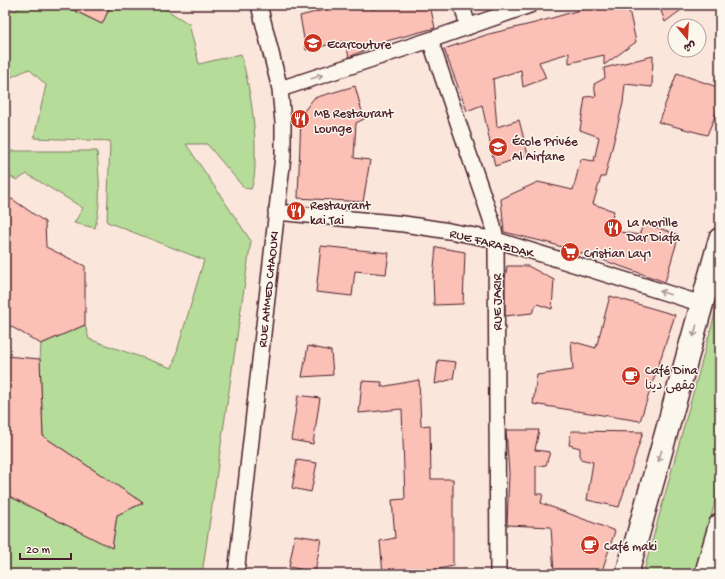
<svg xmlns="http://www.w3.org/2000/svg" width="725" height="579" viewBox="0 0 725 579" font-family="'Gochi Hand','Playpen Sans Arabic',sans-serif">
	<rect width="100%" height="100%" fill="#fbe6dc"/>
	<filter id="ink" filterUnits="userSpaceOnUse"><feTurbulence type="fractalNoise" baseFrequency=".025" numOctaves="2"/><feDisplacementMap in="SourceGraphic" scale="8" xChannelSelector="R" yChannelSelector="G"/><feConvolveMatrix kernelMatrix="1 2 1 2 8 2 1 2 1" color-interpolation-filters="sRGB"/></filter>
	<g filter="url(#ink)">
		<path fill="#b5dc98" stroke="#807e62" d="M 19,5 L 86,5 L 81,14 L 102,24 L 111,5 L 127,5 L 133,8 L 134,5 L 159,5 L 189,24 L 199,64 L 241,54 C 250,89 256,123 255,159 C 255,169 255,179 251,189 L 244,188 L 207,144 L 186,144 L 251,241 L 202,574 L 5,574 L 5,494 L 112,547 L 117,515 L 143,503 L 43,436 L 40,359 L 41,344 L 85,325 L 89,339 L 172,368 L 204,260 L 107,222 L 110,141 L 34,138 L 46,85 L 29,69 L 5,80 L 5,7 L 16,11 Z
			M 5,151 L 97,151 C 99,178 102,201 95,228 L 74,223 L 83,208 L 27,174 L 17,180 L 7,175 Z
			M 720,288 L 720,483 L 696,574 L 643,574 L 718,303 Z"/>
		<path fill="#fbc0b6" stroke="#4a1f2b" d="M 63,5 L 111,5 L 102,24 Z
			M 343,5 L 371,5 L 372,9 L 388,5 L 430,5 L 435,28 L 383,42 L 349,57 L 345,41 L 306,50 L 300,16 Z
			M 597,5 L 628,5 L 636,42 L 604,65 L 604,55 L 569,63 L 569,53 L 539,62 L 546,78 L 523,87 L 521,70 L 493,79 L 497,127 L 519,120 L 528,155 L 495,166 L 482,105 L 467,111 L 444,49 L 489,34 L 535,23 Z
			M 659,5 L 688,5 L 665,22 Z
			M 653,56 L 652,87 L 625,84 L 623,103 L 605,177 L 601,177 L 593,204 L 614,211 L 608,230 L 639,235 L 644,223 L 679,235 L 665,282 L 600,259 L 549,243 L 504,232 L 501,199 L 538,182 L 573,190 L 581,159 L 594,161 L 599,137 L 580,130 L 585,97 L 596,96 L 594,84 L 605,78 L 604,68 Z
			M 677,73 L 720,88 L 720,104 L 707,135 L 658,122 L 664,111 L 663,110 Z
			M 355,86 L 364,119 L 356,123 L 354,158 L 370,160 L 363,202 L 298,198 L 301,115 L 314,98 Z
			M 12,199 L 45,222 L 46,247 L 85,266 L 85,325 L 41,344 L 5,323 L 5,204 Z
			M 321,246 L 389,253 L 386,274 L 355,271 L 352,296 L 316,292 Z
			M 436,247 L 465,252 L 463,304 L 434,305 L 433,277 Z
			M 507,266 L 528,266 L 554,280 L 552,309 L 537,304 L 532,313 L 505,316 L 505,279 Z
			M 610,296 L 675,315 L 640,421 L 533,404 L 537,375 L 573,370 L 571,341 L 596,348 Z
			M 308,346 L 331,351 L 333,375 L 302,377 Z
			M 5,356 L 40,359 L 43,436 L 143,503 L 117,515 L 112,548 L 5,494 Z
			M 438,360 L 456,362 L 453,379 L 435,384 Z
			M 419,380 L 421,426 L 430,425 L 431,479 L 453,479 L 453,566 L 416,574 L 383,574 L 380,541 L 395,538 L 392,500 L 405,499 L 402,409 L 359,413 L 362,381 L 382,382 L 381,387 Z
			M 298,395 L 320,398 L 313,444 L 291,440 Z
			M 506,430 L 539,430 L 535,450 L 550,452 L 546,465 L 536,466 L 536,494 L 543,494 L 541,503 L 615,531 L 601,574 L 554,574 L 551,527 L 507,525 L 509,473 Z
			M 571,431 L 643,432 L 619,507 L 587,500 L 593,462 L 580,459 L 580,448 L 569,445 Z
			M 297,460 L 317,463 L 311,492 L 292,488 Z
			M 295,535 L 321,539 L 315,572 L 289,567 Z"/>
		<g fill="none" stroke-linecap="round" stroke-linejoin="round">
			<g stroke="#4a1f2b" stroke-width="18">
				<path id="street" d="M 462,5 L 468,27
					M 430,40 L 492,222 L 496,240 L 498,574
					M 280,89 L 430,40 L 530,5
					M 276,212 L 404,224 L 449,231 L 496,240 L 702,304
					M 236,574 L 283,156 L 283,122 L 280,89 L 259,5"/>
			</g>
			<g stroke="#4a1f2b" stroke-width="25">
				<path id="secondary" d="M 627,574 L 720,239
					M 706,574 L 720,525"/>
			</g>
			<use href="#street" stroke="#fbf7ec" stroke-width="15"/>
			<use href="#secondary" stroke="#fbf7ec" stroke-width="22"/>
		</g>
		<defs><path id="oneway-shaft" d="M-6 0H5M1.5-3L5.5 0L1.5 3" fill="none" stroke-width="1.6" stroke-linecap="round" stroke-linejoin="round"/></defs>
		<g stroke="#ab9695">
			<use href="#oneway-shaft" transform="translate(317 77) rotate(-18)"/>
			<use href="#oneway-shaft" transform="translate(665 293) rotate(-163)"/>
			<use href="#oneway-shaft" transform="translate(695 331) rotate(106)"/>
			<use href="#oneway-shaft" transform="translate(660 456) rotate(106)"/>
		</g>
	</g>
	<defs>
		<g id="school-disc" transform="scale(1)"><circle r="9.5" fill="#c8321e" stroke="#fbf7ec"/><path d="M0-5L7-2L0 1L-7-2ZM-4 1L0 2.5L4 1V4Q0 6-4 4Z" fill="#fff"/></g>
		<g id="restaurant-disc" transform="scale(1)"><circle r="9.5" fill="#c8321e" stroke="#fbf7ec"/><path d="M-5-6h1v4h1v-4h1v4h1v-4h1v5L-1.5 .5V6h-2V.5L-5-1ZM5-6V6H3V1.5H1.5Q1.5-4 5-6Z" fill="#fff"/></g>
		<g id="supermarket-disc" transform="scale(1)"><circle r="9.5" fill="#c8321e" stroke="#fbf7ec"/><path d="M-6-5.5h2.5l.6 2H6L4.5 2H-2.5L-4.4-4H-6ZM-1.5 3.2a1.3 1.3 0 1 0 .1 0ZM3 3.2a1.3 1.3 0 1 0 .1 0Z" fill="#fff"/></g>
		<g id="cafe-disc" transform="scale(1)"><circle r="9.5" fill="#c8321e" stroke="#fbf7ec"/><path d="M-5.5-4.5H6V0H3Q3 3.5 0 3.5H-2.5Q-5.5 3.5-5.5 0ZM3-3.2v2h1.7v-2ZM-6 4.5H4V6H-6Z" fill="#fff"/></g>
	</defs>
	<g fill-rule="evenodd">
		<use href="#school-disc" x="313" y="43"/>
		<use href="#restaurant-disc" x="300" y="119"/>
		<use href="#school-disc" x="498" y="147"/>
		<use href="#restaurant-disc" x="296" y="211"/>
		<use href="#restaurant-disc" x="613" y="228"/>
		<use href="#supermarket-disc" x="570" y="252"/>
		<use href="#cafe-disc" x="631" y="376"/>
		<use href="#cafe-disc" x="590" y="545"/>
	</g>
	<g text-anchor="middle" stroke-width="3" stroke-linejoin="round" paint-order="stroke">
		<g font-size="13" fill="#4a1f2b" stroke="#fbf7ec" text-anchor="start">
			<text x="327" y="48">Ecarcouture</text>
			<text x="314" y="117">MB Restaurant<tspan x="314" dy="15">Lounge</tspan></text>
			<text x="512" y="145">École Privée<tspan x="512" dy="15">Al Airfane</tspan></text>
			<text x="310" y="209">Restaurant<tspan x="310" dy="15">kai Tai</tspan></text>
			<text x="627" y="226">La Morille<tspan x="627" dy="15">Dar Diafa</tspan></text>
			<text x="584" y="257">Cristian Lay1</text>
			<text x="645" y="374">Café Dina<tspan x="645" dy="15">مقهى دينا</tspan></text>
			<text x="604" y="550">Café maki</text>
		</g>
		<g font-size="13" fill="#4a1f2b" stroke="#fbf7ec">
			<text transform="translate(492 242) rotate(14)" y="5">RUE FARAZDAK</text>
			<text transform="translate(267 289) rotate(-84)" y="5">RUE AHMED CHAOUKI</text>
			<text transform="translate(496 302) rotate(-90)" y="5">RUE JARIR</text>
		</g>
	</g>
	<rect width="725" height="579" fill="none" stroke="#fbf7ec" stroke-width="20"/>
	<rect x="10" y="10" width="705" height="559" fill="none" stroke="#4a1f2b" stroke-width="1.5" filter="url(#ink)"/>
	<g transform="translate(687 38) rotate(162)"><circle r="19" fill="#fbf7ec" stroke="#b4a19f"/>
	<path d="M0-3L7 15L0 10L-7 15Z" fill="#c8321e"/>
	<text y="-6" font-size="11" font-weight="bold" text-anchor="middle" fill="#4a1f2b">ش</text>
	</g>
	<path d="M20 553v6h51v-6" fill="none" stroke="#4a1f2b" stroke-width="2"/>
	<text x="26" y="553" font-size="12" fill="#4a1f2b" stroke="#fbf7ec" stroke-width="3" paint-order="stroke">20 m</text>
</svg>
